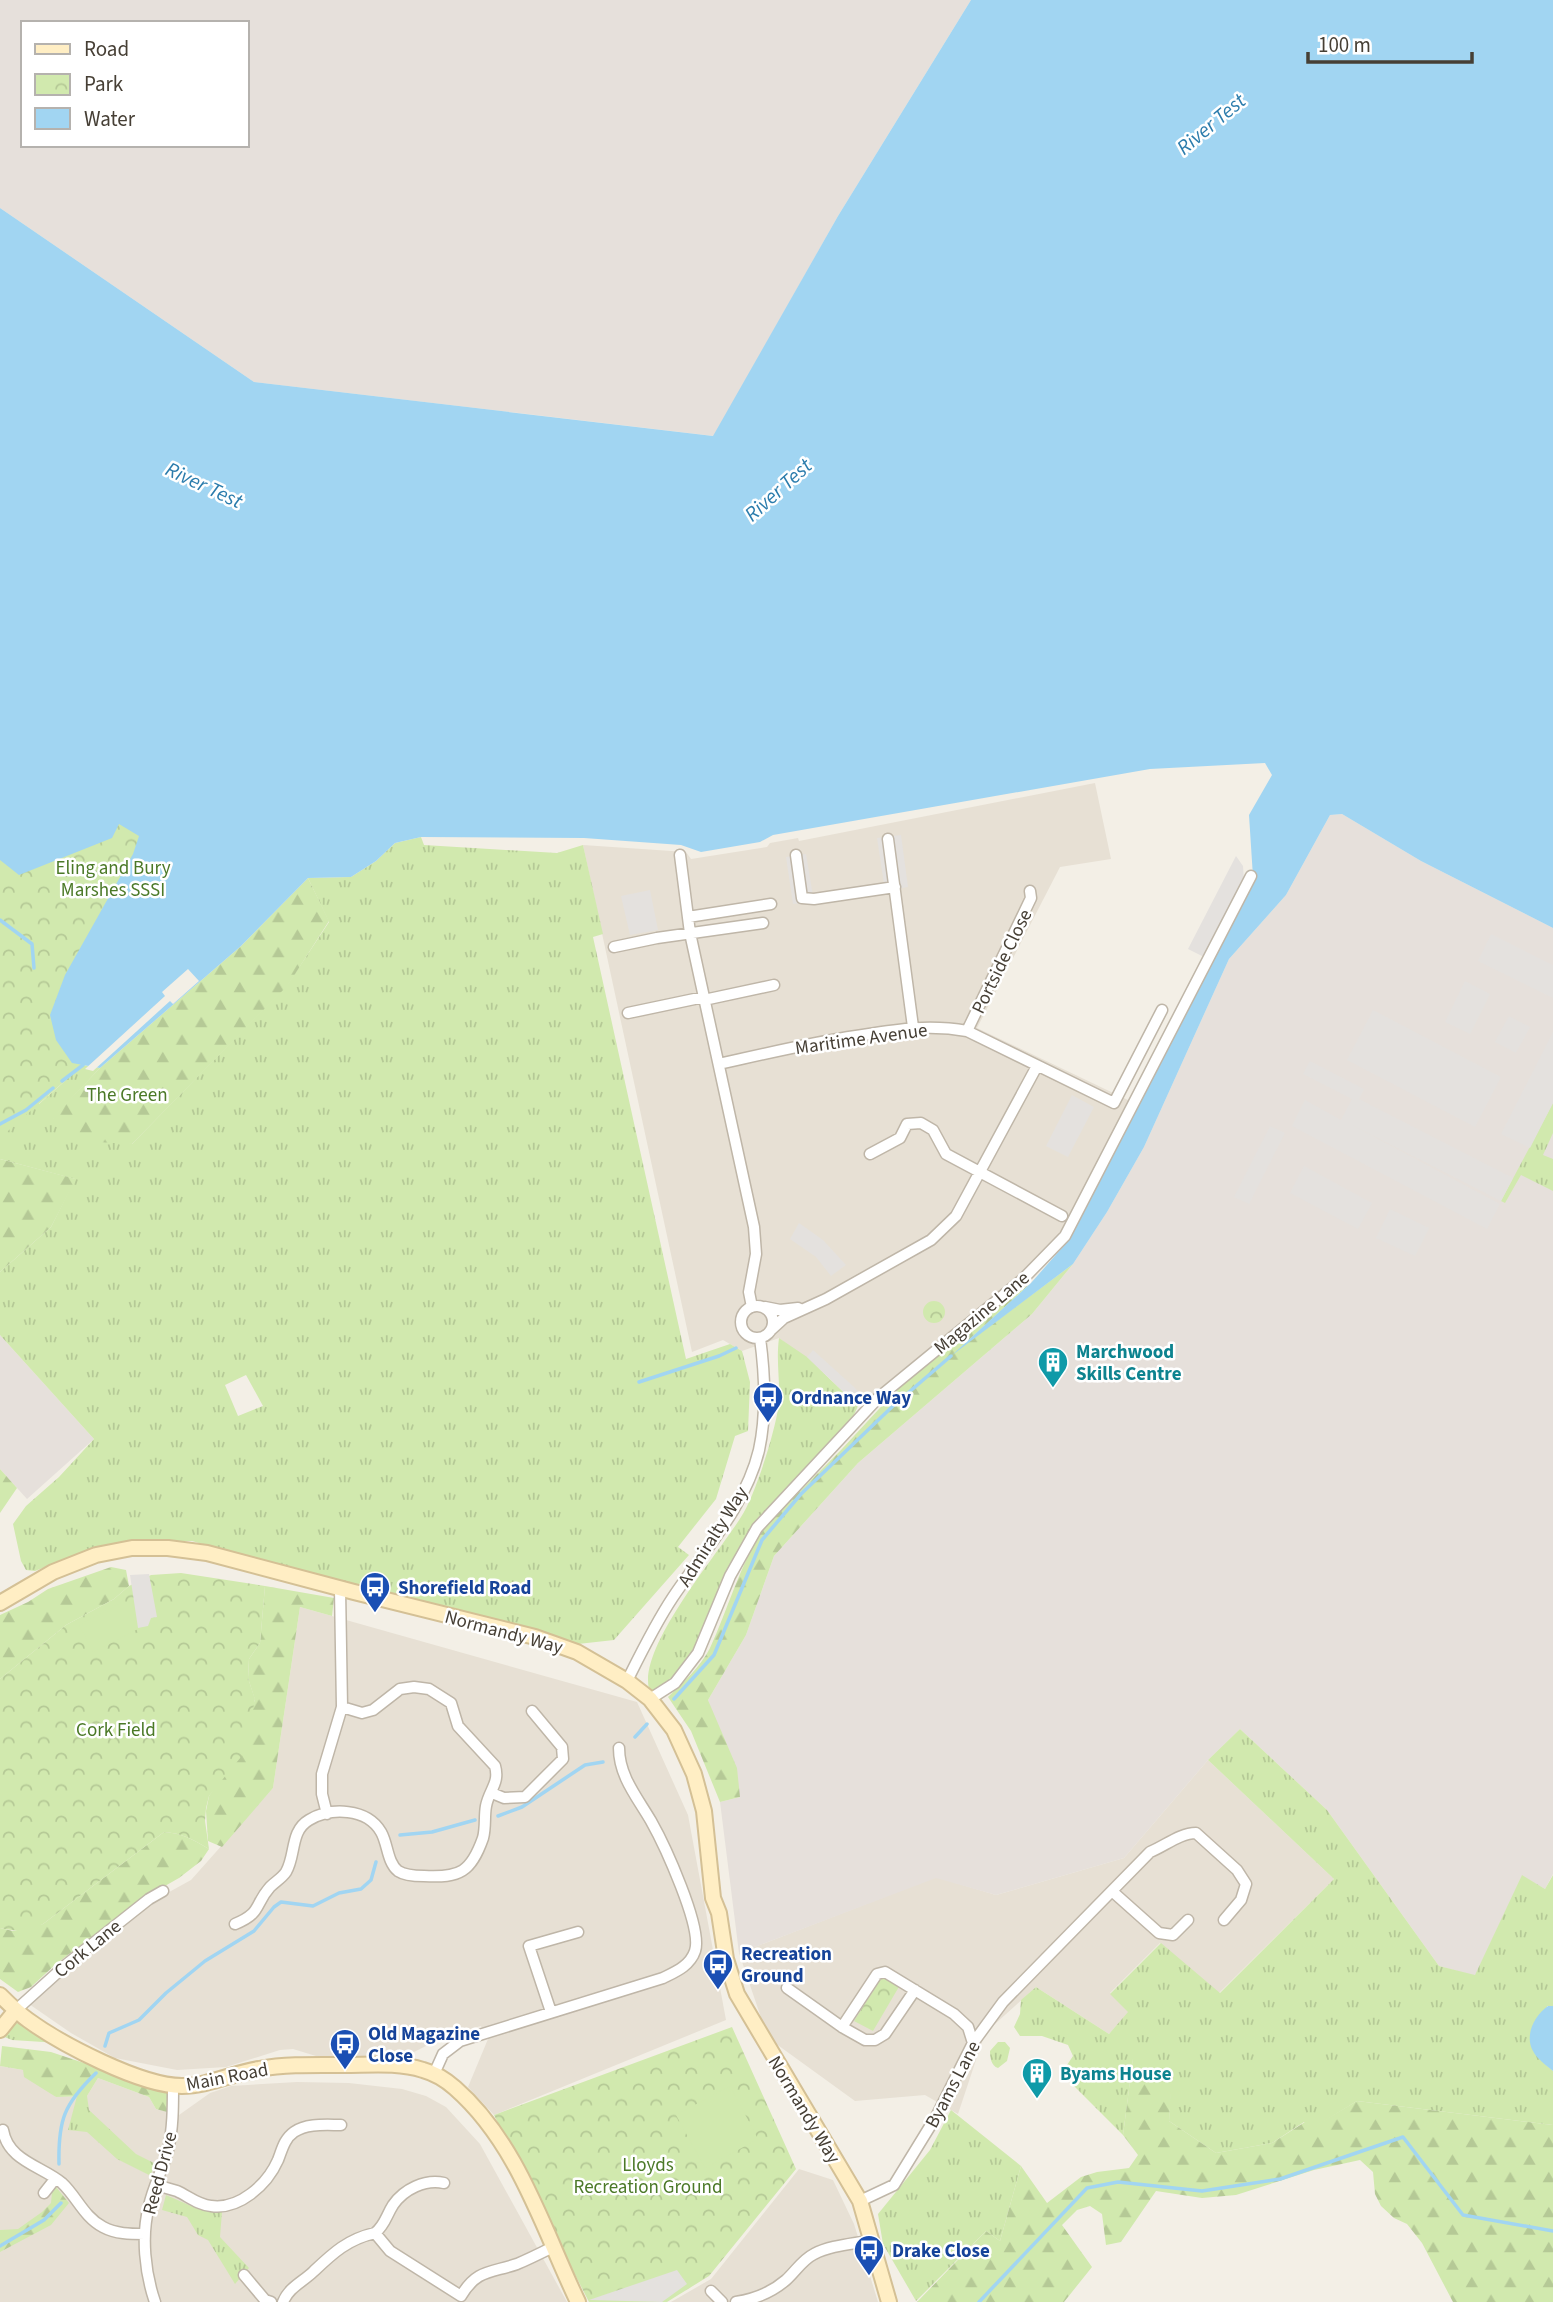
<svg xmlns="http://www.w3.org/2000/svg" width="1553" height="2302" viewBox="0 0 1553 2302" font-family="'Source Sans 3',sans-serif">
	<defs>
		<pattern id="grass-tufts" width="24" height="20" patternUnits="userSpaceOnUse" patternTransform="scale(1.75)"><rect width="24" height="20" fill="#d1e9ae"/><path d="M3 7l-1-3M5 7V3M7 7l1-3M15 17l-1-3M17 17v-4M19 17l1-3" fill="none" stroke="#b5c996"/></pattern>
		<pattern id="forest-firs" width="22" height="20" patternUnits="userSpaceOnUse" patternTransform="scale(1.75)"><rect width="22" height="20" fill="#d1e9ae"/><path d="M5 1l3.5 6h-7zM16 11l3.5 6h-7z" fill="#b5c996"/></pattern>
		<pattern id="park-crowns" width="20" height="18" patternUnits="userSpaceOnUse" patternTransform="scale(1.75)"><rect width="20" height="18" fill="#d1e9ae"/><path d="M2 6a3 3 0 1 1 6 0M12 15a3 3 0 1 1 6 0" fill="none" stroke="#b5c996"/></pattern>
	</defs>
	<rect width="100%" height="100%" fill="#f3efe6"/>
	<path fill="#e7e0d4" d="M 1095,783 L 1111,859 L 1060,867 L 977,1028 L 1130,1101 L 1062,1234 L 1019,1276 L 858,1406 L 831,1378 L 779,1338 L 742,1351 L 723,1340 L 692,1352 L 583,845 L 686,852 L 691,859 L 767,847 L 770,843 L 798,838 L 799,841 Z
		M 300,1607 L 637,1702 L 688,1815 L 726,2020 L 494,2115 L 468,2087 L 488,2039 L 481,2026 L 446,2036 L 408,2055 L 394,2057 L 316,2056 L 293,2049 L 280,2050 L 226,2067 L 177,2070 L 115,2058 L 71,2033 L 29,2004 L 56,1979 L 151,1902 L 191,1880 L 273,1788 Z
		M 1208,1760 L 1334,1879 L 1219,1993 L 1160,1943 L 1110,1993 L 1129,2012 L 1109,2034 L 1036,1987 L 985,2033 L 958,2114 L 925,2095 L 855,2101 L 768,2038 L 739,1953 L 936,1877 L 996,1895 L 1124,1858 Z
		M 0,2066 L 23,2070 L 56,2097 L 87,2096 L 98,2078 L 149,2097 L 156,2109 L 179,2115 L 210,2093 L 231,2086 L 297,2082 L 349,2083 L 402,2089 L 426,2096 L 446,2107 L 480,2144 L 567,2302 L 0,2302 Z
		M 799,2169 L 833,2180 L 854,2224 L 878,2302 L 671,2302 L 711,2279 Z"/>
	<path fill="#e6e0db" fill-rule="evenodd" d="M 0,0 L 971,0 L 838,216 L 714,436 L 254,382 L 0,208 ZM 23,23 L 247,23 L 247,145 L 23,145 Z
		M 1342,814 L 1421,861 L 1553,928 L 1553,1874 L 1545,1889 L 1522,1876 L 1475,1976 L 1439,1966 L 1327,1810 L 1240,1729 L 1208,1760 L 1124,1858 L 996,1895 L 936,1878 L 739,1953 L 720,1802 L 740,1797 L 708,1700 L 746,1635 L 774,1556 L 858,1463 L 1032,1314 L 1073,1264 L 1107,1212 L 1144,1147 L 1229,959 L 1286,895 L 1330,815 Z
		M 0,1335 L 94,1439 L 27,1499 L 0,1469 Z"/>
	<path fill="url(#grass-tufts)" fill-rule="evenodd" d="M 421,837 L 424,845 L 557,853 L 583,845 L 603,934 L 593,937 L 686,1359 L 730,1344 L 742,1351 L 750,1382 L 748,1431 L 735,1436 L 716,1499 L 678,1547 L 689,1555 L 614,1640 L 578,1644 L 289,1569 L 192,1541 L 138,1542 L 70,1557 L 35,1571 L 26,1570 L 21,1561 L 13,1524 L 26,1506 L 59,1477 L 94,1439 L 0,1335 L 0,1272 L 51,1227 L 75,1179 L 0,1159 L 0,1103 L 39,1104 L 83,1065 L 100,1068 L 53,1118 L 132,1144 L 288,984 L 329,922 L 308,878 L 351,877 L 376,861 L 395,843 ZM 246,1375 L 263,1406 L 238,1416 L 225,1385 Z
		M 1553,1103 L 1553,1133 L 1543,1155 L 1553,1159 L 1553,1191 L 1521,1175 L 1505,1203 L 1501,1201 Z
		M 779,1338 L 807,1357 L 858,1406 L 852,1419 L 745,1541 L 715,1599 L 697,1645 L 671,1680 L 650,1692 C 634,1651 719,1553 741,1517 C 755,1496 777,1427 779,1401 C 780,1379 776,1361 779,1338 Z
		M 1240,1729 L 1327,1810 L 1439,1966 L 1475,1975 L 1522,1875 L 1545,1889 L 1553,1875 L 1553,2006 L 1547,2006 L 1543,2062 L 1553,2071 L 1553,2125 L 1357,2101 L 1313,2128 L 1304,2122 L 1272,2143 L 1216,2153 L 1169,2121 L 1171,2079 L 1152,2077 L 1133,2059 L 1123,2135 L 1064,2076 L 1067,2065 L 1073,2056 L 1068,2045 L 1042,2036 L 1020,2036 L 1014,2027 L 1020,2014 L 1021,2000 L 1036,1987 L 1109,2034 L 1128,2012 L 1110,1994 L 1161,1943 L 1220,1993 L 1334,1879 L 1208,1760 Z
		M 15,2023 L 23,2024 L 59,2043 L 12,2040 L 2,2036 Z
		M 998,2042 L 1005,2042 L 1010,2048 L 1007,2061 L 998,2068 C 991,2066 990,2057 990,2051 Z
		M 77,2096 L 87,2096 L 89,2110 L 136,2154 L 154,2163 L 151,2176 L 117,2159 L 87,2132 L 68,2130 Z
		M 951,2110 L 1021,2166 L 1000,2241 L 986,2231 L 916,2301 L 883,2244 L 878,2214 L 930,2150 Z
		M 166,2195 L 198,2209 L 222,2212 L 220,2237 L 249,2268 L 235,2284 L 208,2240 L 198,2235 L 187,2217 L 162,2210 Z"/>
	<path fill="url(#forest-firs)" d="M 308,878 L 329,921 L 288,985 L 132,1144 L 97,1142 L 52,1118 L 100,1068 L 241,946 Z
		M 0,1159 L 76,1179 L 51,1227 L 0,1272 Z
		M 1073,1264 L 1032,1314 L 858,1463 L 774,1556 L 746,1635 L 708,1700 L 737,1768 L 740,1797 L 720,1802 L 691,1731 L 668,1697 C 683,1683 701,1666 710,1648 C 729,1607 740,1563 766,1525 L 841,1450 L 903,1383 L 945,1348 L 1031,1283 L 959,1349 Z
		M 0,1469 L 17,1488 L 0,1513 Z
		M 111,1567 L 126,1570 L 129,1586 L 114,1599 L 66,1625 L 0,1679 L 0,1615 L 28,1602 L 48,1589 Z
		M 265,1586 L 334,1598 L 332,1616 L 300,1607 L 273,1788 L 222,1847 L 208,1841 L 206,1811 L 209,1796 L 219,1781 L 255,1700 L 248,1678 L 249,1659 L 260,1643 Z
		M 164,1832 C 182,1833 194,1840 209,1849 L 201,1861 L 179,1878 L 142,1899 L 56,1964 L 31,1987 L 18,1992 L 0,1979 L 0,1928 L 13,1931 L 43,1924 Z
		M 2,2046 L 51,2052 L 84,2063 L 90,2062 L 115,2076 L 167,2090 L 167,2112 L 156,2109 L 149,2097 L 98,2078 L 87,2096 L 56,2097 L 24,2077 L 23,2070 L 0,2066 Z
		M 1133,2058 L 1152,2077 L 1172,2079 L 1169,2121 L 1216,2153 L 1272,2143 L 1305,2122 L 1313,2127 L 1357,2101 L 1553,2125 L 1553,2302 L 1453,2302 L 1422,2243 L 1407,2224 L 1394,2218 L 1381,2206 L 1375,2194 L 1373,2172 L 1360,2160 L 1314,2170 L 1236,2195 L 1202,2198 L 1156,2191 L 1121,2242 L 1106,2245 L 1102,2214 L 1090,2206 L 1077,2210 L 1062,2225 L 1092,2267 L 1064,2302 L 917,2302 L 986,2231 L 1000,2241 L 1021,2166 L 1047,2203 L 1081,2177 L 1097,2172 L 1129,2168 L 1138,2155 L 1123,2135 Z
		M 56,2187 L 69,2203 L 51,2225 L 0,2252 L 0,2230 L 18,2229 L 42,2212 L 51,2203 L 52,2192 Z"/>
	<path fill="url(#park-crowns)" d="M 0,684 L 162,768 L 145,1002 L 83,1065 L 0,1138 Z
		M923 1312a11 11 0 1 1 22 0a11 11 0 1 1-22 0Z
		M 181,1573 L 265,1586 L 260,1643 L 249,1659 L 248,1678 L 255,1699 L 247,1741 L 241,1757 L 209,1796 L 206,1808 L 205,1821 L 209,1849 C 194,1840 182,1833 164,1832 L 43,1924 C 27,1931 17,1932 0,1928 L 0,1679 L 66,1625 L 114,1599 L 129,1586 L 151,1575 Z
		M 882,1977 L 900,1985 L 873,2031 L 854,2021 Z
		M 732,2027 L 796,2169 L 709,2276 L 667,2302 L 589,2302 L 494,2115 Z"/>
	<path fill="#d1e9ae" d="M 124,1601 L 138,1629 L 93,1652 L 79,1625 Z
		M 730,2086 L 758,2139 L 705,2168 L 676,2115 Z"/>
	<path fill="#e4e1de" d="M 901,835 L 908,887 L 897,889 L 884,884 L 877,838 Z
		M 806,854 L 814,902 L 793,904 L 786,857 Z
		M 1236,856 L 1243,866 L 1244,881 L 1204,957 L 1188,949 Z
		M 650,890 L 658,930 L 630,935 L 621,896 Z
		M 1491,934 L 1553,965 L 1553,998 L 1478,961 Z
		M 1465,981 L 1490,994 L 1470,1034 L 1445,1022 Z
		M 1373,1010 L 1501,1077 L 1475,1127 L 1347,1060 Z
		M 1509,1016 L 1530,1027 L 1516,1053 L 1495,1042 Z
		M 1553,1032 L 1553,1103 L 1530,1148 L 1501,1134 Z
		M 1310,1061 L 1364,1089 L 1359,1099 L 1513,1178 L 1501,1201 L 1352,1125 L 1500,1204 L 1487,1229 L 1292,1126 L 1305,1100 L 1341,1120 L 1352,1099 L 1303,1074 Z
		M 1072,1095 L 1094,1107 L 1068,1157 L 1046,1146 Z
		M 1270,1126 L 1285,1133 L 1249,1204 L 1234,1197 Z
		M 1304,1166 L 1372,1203 L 1358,1229 L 1290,1193 Z
		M 1390,1209 L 1429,1228 L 1415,1256 L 1376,1238 Z
		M 799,1223 L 823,1240 L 846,1265 L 831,1276 L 816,1257 L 790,1239 Z
		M 813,1350 L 854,1387 L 866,1399 L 858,1406 L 807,1357 Z
		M 149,1574 L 157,1617 L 151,1618 L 148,1626 L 138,1628 L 130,1575 Z
		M 677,2270 L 687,2284 L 662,2302 L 589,2300 Z"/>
	<path fill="#a1d5f2" d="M 971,0 L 1553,0 L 1553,928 L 1421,861 L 1342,814 L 1330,815 L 1286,895 L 1229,959 L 1144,1147 L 1107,1212 L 1073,1264 L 951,1356 L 1031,1283 L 1068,1241 L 1246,894 L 1253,877 L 1249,815 L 1272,775 L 1265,763 L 1150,769 L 773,835 L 760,842 L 701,852 L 681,845 L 584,838 L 421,837 L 395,843 L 376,861 L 351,877 L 308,878 L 241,946 L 100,1068 L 72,1063 L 56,1040 L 50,1015 L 65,975 L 133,854 L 139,836 L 119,824 L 112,838 L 19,875 L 0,860 L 0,208 L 254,382 L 713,436 L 838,216 Z
		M 1548,2006 L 1553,2006 L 1553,2071 C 1546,2065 1537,2059 1533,2051 C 1524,2035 1535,2015 1548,2006 Z"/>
	<path fill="#f3efe6" d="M 188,969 L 199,981 L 173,1004 L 170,1001 L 93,1071 L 85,1069 L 165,996 L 162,992 Z"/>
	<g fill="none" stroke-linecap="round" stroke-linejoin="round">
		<path stroke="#a1d5f2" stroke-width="3.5" d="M 0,920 L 32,944 L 34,968
			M 62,1081 L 83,1065
			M 0,1124 L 26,1110 L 53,1088
			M 639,1382 L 719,1356 L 736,1348
			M 674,1699 L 714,1655 L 762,1540 L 801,1494 L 894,1405 L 951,1356
			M 635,1737 L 647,1724
			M 498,1816 L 522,1807 L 585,1765 L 603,1762
			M 400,1835 L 432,1832 L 475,1820
			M 105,2046 L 109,2033 L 139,2020 L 166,1993 L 205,1961 L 254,1931 L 274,1907 L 281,1902 L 313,1906 L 339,1893 L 361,1889 L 371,1880 L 376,1862
			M 59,2164 C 58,2120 64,2104 96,2073
			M 0,2246 L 44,2220 L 61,2203
			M 979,2302 L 1087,2188 L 1118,2182 L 1202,2191 L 1280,2179 L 1403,2137 L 1463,2215 L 1553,2231"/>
		<g stroke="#bfb6a8" stroke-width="13">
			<path id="street" d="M 888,839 L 913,1027
				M 680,855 L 690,933 L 754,1227 L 756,1254 L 749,1292 L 752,1307
				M 796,855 L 802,898 L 814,899 L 895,887
				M 688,917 L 771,904
				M 614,947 L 657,938 L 763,923
				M 704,1000 L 774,985
				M 628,1013 L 704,997
				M 967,1031 L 1031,898 L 1030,891
				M 719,1064 C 764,1054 809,1043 856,1036 C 895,1030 927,1024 967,1031 L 1114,1103 L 1162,1010
				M 870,1154 L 900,1138 L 907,1124 L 921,1123 L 933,1130 L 946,1154 L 1062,1216
				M741 1322a16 16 0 1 1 32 0a16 16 0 1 1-32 0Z
				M 765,1307 L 780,1310 L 798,1308
				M 772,1329 L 784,1318 L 826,1299 L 931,1240 L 956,1216 L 1037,1066
				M 627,1681 C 641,1653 655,1624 673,1597 C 704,1551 746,1505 759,1450 C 767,1413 765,1375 760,1338
				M 650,1699 L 675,1683 L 698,1653 L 730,1576 L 757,1528 L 878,1398 L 1023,1279 L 1065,1236 L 1251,876
				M 492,1793 L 504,1798 L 525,1797 L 563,1759 L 562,1747 L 532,1711
				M 327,1814 L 322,1794 L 322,1774 L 342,1707 L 340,1589
				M 1113,1892 L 1159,1933 L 1173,1935 L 1188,1920
				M 235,1924 C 262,1913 254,1905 270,1887 C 275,1882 282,1878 286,1872 C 296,1855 290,1831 309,1820 C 331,1807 367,1808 381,1832 C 388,1844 387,1862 398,1871 C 404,1875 416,1876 424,1876 C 460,1878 471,1872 483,1838 C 486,1827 484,1817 486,1806 C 489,1790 500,1783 495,1766 L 458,1726 L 451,1703 L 429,1689 L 414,1687 L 400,1689 L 373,1710 L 362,1713 L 342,1707
				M 787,1988 L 842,2027 L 865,2040 L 875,2040 L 885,2034 L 915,1990
				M 16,2010 L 67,1964 L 149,1899 L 163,1891
				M 551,2012 L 529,1946 L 578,1932
				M 842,2027 L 877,1974 L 885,1972 L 954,2014 L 968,2027 L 973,2043
				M 434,2074 L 443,2054 L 460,2041 L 663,1978 C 675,1972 690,1966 695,1951 C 703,1928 664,1844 651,1821 C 637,1797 619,1776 619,1748
				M 3,2130 C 8,2161 42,2166 62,2183 C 77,2197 84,2217 103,2227 C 116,2234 130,2234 145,2234
				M 156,2185 C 163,2187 170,2189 177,2191 C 188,2196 198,2205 211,2206 C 239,2210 267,2185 278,2160 C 282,2150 284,2139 294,2132 C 307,2123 326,2125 341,2125
				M 44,2193 L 55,2179
				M 860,2201 L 894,2185 L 937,2115 L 973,2043 L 1003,2002 L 1150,1852 C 1165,1846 1180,1833 1196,1833 L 1237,1870 L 1246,1884 L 1241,1900 L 1224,1920
				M 375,2233 C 385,2225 386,2216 393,2205 C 404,2189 425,2179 444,2183
				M 244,2275 L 265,2300 L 271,2302
				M 711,2291 L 722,2302
				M 155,2302 C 145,2273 141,2236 149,2206 C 153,2187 163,2169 168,2150 C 173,2129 173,2107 173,2086
				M 283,2302 C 289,2287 303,2282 314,2271 C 333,2253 348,2239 375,2233 L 390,2251 L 461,2296 C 477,2269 491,2273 517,2264 C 529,2259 541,2253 553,2247
				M 736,2302 C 755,2299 771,2293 786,2280 C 796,2271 802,2260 814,2254 C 831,2245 854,2244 873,2240"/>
		</g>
		<g stroke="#d4c095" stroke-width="18">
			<path id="secondary" d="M 0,1603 L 53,1572 L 96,1555 L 132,1548 L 168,1548 L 207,1553 L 354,1592 L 535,1637 L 577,1652 L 627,1681 L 650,1699 L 674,1730 L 694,1774 L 704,1811 L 713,1898 L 719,1913 L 726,1959 L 737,1994 L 860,2201 L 889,2302
				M 0,1995 C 9,2004 18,2013 28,2020 C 61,2044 141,2086 182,2086 C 208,2086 233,2073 259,2069 C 287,2064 316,2065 344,2065 C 370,2065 398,2062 423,2070 C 434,2073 446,2080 455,2088 C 518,2143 543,2229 578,2302
				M 0,2030 L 16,2010"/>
		</g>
		<use href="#street" stroke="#fff" stroke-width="10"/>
		<use href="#secondary" stroke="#ffeec4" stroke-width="14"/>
	</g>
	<defs>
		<g id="building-pin" transform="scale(1.575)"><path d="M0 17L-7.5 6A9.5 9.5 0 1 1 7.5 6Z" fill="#0f9aa8" stroke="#fff"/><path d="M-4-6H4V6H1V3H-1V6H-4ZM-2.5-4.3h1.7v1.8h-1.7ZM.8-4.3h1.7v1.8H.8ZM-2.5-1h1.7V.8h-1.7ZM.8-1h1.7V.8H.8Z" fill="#fff"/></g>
		<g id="bus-pin" transform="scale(1.575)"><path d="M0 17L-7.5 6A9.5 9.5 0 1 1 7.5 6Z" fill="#1a4fb4" stroke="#fff"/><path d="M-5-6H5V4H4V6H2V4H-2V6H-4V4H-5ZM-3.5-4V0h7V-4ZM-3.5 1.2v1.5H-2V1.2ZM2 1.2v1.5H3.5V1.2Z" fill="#fff"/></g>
	</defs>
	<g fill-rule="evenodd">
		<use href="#building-pin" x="1053" y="1362"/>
		<use href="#bus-pin" x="768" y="1397"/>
		<use href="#bus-pin" x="375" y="1587"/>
		<use href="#bus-pin" x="718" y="1964"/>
		<use href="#bus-pin" x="345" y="2044"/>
		<use href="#building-pin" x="1037" y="2073"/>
		<use href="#bus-pin" x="869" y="2250"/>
	</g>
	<g text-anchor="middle" stroke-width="5" stroke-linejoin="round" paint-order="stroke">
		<g font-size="19" fill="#4b7927" stroke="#fff">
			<text x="113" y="874">Eling and Bury<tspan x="113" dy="22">Marshes SSSI</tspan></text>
			<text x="127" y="1101">The Green</text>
			<text x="116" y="1736">Cork Field</text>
			<text x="648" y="2171">Lloyds<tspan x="648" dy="22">Recreation Ground</tspan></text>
		</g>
		<g font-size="19" fill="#463f35" stroke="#fff">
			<text transform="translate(1001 961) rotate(-64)" y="7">Portside Close</text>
			<text transform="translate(861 1038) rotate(-8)" y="7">Maritime Avenue</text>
			<text transform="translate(981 1312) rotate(-40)" y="7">Magazine Lane</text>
			<text transform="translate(712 1536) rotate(-58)" y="7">Admiralty Way</text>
			<text transform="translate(504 1631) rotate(15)" y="7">Normandy Way</text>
			<text transform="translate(87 1948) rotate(-39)" y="7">Cork Lane</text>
			<text transform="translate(227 2076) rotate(-11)" y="7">Main Road</text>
			<text transform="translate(952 2084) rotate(-62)" y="7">Byams Lane</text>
			<text transform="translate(805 2109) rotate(59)" y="7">Normandy Way</text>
			<text transform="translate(159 2173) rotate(-75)" y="7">Reed Drive</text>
		</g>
		<g font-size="19" font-weight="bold" fill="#0d838f" stroke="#fff" text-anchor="start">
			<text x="1076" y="1358">Marchwood<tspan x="1076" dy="22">Skills Centre</tspan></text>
			<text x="1060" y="2080">Byams House</text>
		</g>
		<g font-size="19" font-weight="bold" fill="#164399" stroke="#fff" text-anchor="start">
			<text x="791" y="1404">Ordnance Way</text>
			<text x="398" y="1594">Shorefield Road</text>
			<text x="741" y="1960">Recreation<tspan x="741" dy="22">Ground</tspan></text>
			<text x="368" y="2040">Old Magazine<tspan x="368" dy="22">Close</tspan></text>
			<text x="892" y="2257">Drake Close</text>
		</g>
		<g font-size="21" font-style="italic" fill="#2b7cac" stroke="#fff">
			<text transform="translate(1211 124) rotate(-40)" y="7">River Test</text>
			<text transform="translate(204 485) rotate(25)" y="7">River Test</text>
			<text transform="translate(778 490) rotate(-42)" y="7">River Test</text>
		</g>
	</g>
	<rect x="21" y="21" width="228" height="126" fill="#ffffff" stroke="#b5b2ae" stroke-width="2"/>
	<rect x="35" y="44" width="35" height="10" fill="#ffeec4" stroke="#b5b2ae" stroke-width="2"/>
	<text x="84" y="56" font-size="21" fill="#463f35">Road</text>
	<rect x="35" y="74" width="35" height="21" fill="url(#park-crowns)" stroke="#b5b2ae" stroke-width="2"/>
	<text x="84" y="91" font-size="21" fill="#463f35">Park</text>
	<rect x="35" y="108" width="35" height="21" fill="#a1d5f2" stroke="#b5b2ae" stroke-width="2"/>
	<text x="84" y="126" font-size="21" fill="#463f35">Water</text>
	<path d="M1308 52v10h164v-10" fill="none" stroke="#463f35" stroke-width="3.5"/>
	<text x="1318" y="52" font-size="21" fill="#463f35" stroke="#ffffff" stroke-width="5" paint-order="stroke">100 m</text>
</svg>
